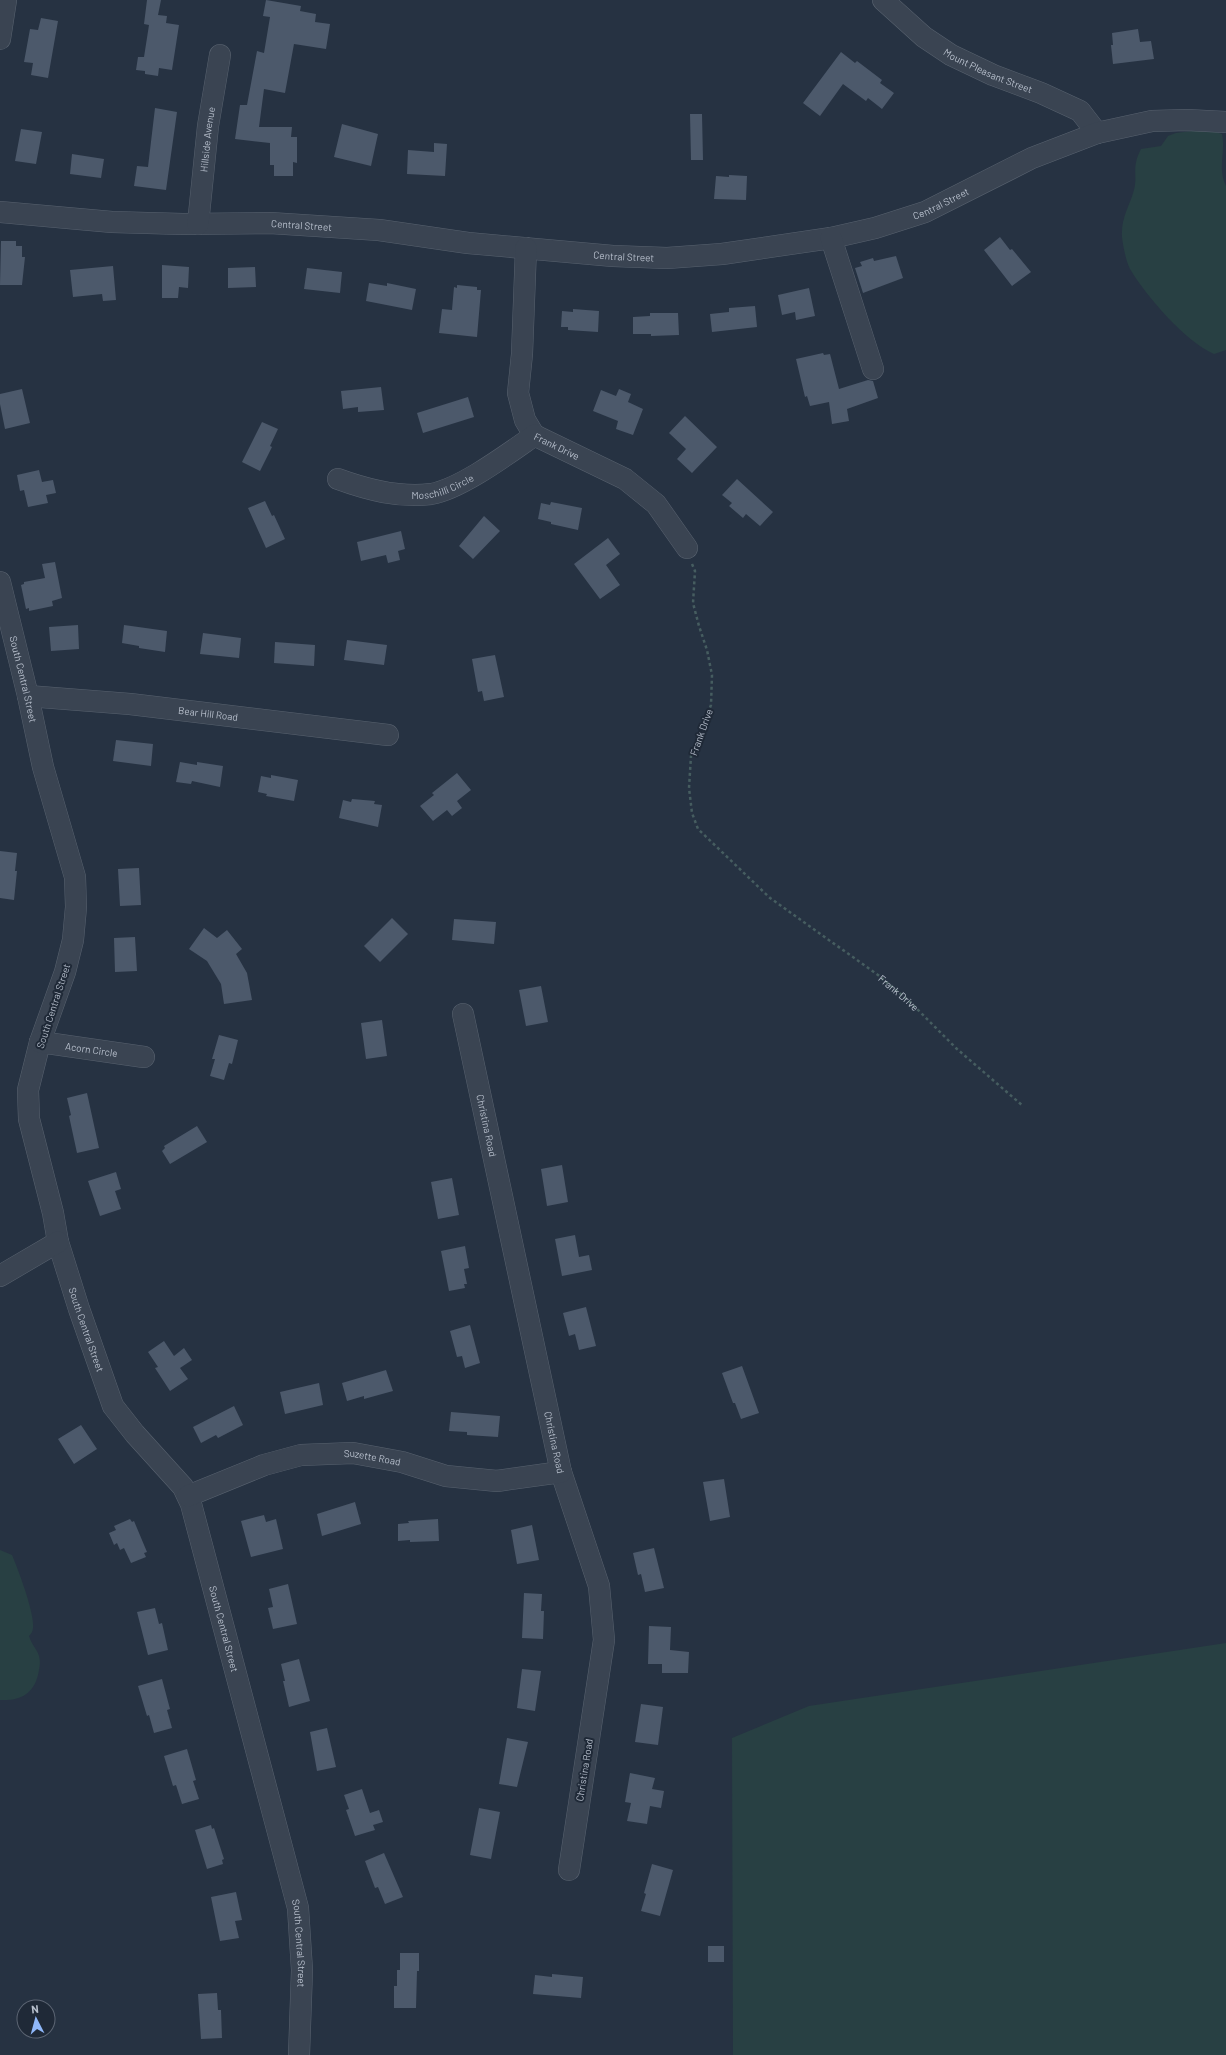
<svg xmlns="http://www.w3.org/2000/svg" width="1226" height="2055" viewBox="0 0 1226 2055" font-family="Barlow,sans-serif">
	<rect width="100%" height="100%" fill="#263242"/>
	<path fill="#284043" d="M 1208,129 L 1222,134 C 1226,151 1217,169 1226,186 L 1226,350 L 1214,354 C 1186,342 1146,296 1130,269 C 1126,261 1123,246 1122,237 C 1121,217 1129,208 1134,190 C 1138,174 1131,168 1141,149 L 1161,146 L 1168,136 L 1176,133 Z
		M 0,1550 L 12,1555 C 18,1569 35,1614 33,1628 C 33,1631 31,1634 29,1636 C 31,1644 37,1649 39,1656 C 41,1663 39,1669 38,1675 C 33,1695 19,1701 0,1700 Z
		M 1226,1643 L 1226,2055 L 733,2055 L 732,1738 L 809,1706 Z"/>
	<path fill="#4c596b" d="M 147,0 L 161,0 L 158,15 L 167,16 L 166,23 L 179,25 L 172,70 L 159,68 L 158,76 L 145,74 L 145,71 L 136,70 L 138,57 L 144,57 L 149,25 L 144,24 Z
		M 266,0 L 301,6 L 300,11 L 316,14 L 315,22 L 330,24 L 326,49 L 294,44 L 285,93 L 264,89 L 259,127 L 292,127 L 291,137 L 297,137 L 297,163 L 293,162 L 293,176 L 274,176 L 274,165 L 270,165 L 270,143 L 235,139 L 240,105 L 247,105 L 257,51 L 264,53 L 270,17 L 263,16 Z
		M 41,18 L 58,21 L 48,78 L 31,75 L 33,63 L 24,62 L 30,29 L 38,30 Z
		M 1138,29 L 1140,42 L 1151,41 L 1154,59 L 1113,64 L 1111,45 L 1113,45 L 1112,33 Z
		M 841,52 L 855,63 L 857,61 L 882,80 L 880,83 L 894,93 L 882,109 L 868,98 L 866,101 L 843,84 L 820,116 L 803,103 Z
		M 155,108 L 177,112 L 166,190 L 134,186 L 137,166 L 148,167 Z
		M 690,114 L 702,114 L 703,160 L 691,160 Z
		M 342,124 L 378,134 L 371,166 L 334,157 Z
		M 21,129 L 42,132 L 36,164 L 15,161 Z
		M 434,143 L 447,144 L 445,176 L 407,174 L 408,150 L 434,152 Z
		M 72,154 L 104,159 L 101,178 L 70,174 Z
		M 729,175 L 747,176 L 746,200 L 714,199 L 716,176 L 729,177 Z
		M 1000,237 L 1010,250 L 1012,249 L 1031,272 L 1012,286 L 984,250 Z
		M 1,241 L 16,241 L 16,246 L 22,246 L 22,257 L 25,257 L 22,285 L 0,285 Z
		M 896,256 L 903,278 L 863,293 L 855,268 L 862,266 L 860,262 L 873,258 L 874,261 Z
		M 162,265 L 189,267 L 188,288 L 179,287 L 178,298 L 162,298 Z
		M 113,266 L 116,300 L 103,301 L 102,294 L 73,297 L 70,270 Z
		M 255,267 L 256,287 L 228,288 L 228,268 Z
		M 307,268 L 342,272 L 340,293 L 304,289 Z
		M 369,283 L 387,286 L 387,283 L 416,289 L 412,310 L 366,301 Z
		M 457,285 L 477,287 L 477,290 L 481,290 L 477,337 L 439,333 L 442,309 L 452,310 L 454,287 L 457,288 Z
		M 809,288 L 815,316 L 796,320 L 795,312 L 782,315 L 778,295 Z
		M 755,306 L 757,327 L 712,332 L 710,314 L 729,312 L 729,308 Z
		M 573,309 L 599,311 L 598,332 L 568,330 L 568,327 L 561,327 L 562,311 L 573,312 Z
		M 650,313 L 678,313 L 679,335 L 651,336 L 651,334 L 633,334 L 633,317 L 650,316 Z
		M 823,353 L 824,355 L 830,354 L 839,389 L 868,380 L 873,381 L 878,398 L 847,409 L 849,421 L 832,424 L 829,402 L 810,406 L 807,396 L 805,397 L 796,359 Z
		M 381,387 L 384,410 L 358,412 L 358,407 L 343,409 L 341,391 Z
		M 22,389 L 30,423 L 5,429 L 0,404 L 0,394 Z
		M 619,389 L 631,394 L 628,402 L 643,409 L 633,435 L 616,429 L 618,421 L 593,411 L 601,390 L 616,396 Z
		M 468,397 L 474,417 L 423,433 L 417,413 Z
		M 685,416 L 717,447 L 692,473 L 677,459 L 686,449 L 669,433 Z
		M 262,422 L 278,429 L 270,446 L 272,447 L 260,471 L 242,462 Z
		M 39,470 L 42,482 L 53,480 L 56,493 L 46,495 L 48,503 L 28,507 L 24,490 L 20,491 L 17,475 Z
		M 737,479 L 773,512 L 760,526 L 746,514 L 743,518 L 729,506 L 732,503 L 722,495 Z
		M 265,501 L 272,516 L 274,515 L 285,539 L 266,548 L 248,508 Z
		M 551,502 L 582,508 L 578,530 L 551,524 L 551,522 L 538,519 L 541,503 L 550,505 Z
		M 484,516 L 500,531 L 473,559 L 459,546 Z
		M 401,531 L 405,549 L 398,551 L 400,560 L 388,563 L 386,555 L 361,561 L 357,542 Z
		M 608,538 L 620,554 L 606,565 L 620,585 L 600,599 L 574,564 Z
		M 55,562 L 62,598 L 52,601 L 53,606 L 29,611 L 29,608 L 26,609 L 21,585 L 24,584 L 24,582 L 45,578 L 42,564 Z
		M 78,625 L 79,649 L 51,651 L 49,627 Z
		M 124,625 L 167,631 L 165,652 L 139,648 L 139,646 L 122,643 Z
		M 203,633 L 241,638 L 239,658 L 200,654 Z
		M 347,640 L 387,645 L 384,665 L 344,660 Z
		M 275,642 L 315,645 L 314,666 L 274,663 Z
		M 495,655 L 504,697 L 484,701 L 482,691 L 478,692 L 472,659 Z
		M 116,740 L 153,744 L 151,766 L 113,761 Z
		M 180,762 L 197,765 L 197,762 L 223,766 L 220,787 L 192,781 L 191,784 L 176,782 Z
		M 457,773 L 471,790 L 457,801 L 462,808 L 452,816 L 447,810 L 433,821 L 420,806 L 434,795 L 432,793 Z
		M 271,775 L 298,780 L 294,801 L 266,796 L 267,794 L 258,792 L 261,776 L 271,778 Z
		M 352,799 L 375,801 L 374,804 L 382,805 L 378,827 L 339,818 L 343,800 L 351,802 Z
		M 0,851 L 17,853 L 15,871 L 17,871 L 14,900 L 0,898 Z
		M 139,868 L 141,905 L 120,906 L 118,869 Z
		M 392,918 L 408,934 L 380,962 L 364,946 Z
		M 454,919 L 496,922 L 494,944 L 452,940 Z
		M 204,928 L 217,938 L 227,930 L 242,949 L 236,954 L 247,973 L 252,1000 L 224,1004 L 221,984 L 207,961 L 189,949 Z
		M 135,937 L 137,971 L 115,972 L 114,938 Z
		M 541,986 L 548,1022 L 526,1026 L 519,990 Z
		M 382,1020 L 387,1056 L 366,1059 L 361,1023 Z
		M 219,1035 L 238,1040 L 232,1064 L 229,1063 L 224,1080 L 210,1076 L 215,1059 L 212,1059 Z
		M 87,1093 L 99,1148 L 77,1153 L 69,1116 L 71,1115 L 67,1098 Z
		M 197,1126 L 207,1142 L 170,1164 L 162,1151 L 165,1148 L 164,1146 Z
		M 562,1165 L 568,1202 L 547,1206 L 541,1169 Z
		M 116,1172 L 121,1189 L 115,1191 L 121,1209 L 100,1216 L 88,1181 Z
		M 452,1178 L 459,1215 L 438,1219 L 431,1182 Z
		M 575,1235 L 579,1257 L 589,1255 L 592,1270 L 562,1276 L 555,1239 Z
		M 465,1246 L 469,1268 L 464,1269 L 467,1284 L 464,1284 L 465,1288 L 449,1291 L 441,1251 Z
		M 586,1307 L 596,1346 L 579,1350 L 575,1334 L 569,1336 L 563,1313 Z
		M 470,1325 L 480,1363 L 465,1368 L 462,1356 L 457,1357 L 450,1331 Z
		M 164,1341 L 174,1356 L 184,1348 L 192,1360 L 180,1368 L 188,1379 L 170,1391 L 155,1368 L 158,1367 L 148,1352 Z
		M 742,1366 L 759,1413 L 741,1419 L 735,1403 L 733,1403 L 722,1373 Z
		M 386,1370 L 393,1391 L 364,1399 L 364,1396 L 347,1401 L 342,1383 Z
		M 319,1383 L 323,1405 L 285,1414 L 280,1392 Z
		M 234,1406 L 243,1425 L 218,1438 L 216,1435 L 201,1443 L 193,1427 Z
		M 451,1412 L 500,1416 L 498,1437 L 467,1435 L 467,1432 L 449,1431 Z
		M 81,1425 L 97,1449 L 74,1464 L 58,1439 Z
		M 724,1479 L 730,1517 L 710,1521 L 703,1482 Z
		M 355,1502 L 361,1524 L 322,1536 L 317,1514 Z
		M 264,1515 L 266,1522 L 276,1519 L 283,1549 L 251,1557 L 241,1521 Z
		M 130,1519 L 132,1522 L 134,1521 L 147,1552 L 144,1553 L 146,1557 L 131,1563 L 124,1548 L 120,1550 L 117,1543 L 114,1545 L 109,1533 L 116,1530 L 114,1526 Z
		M 438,1519 L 439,1541 L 410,1542 L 410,1540 L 398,1541 L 398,1524 L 409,1523 L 408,1521 Z
		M 532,1525 L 539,1560 L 517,1564 L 511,1530 Z
		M 654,1548 L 664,1588 L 645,1592 L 641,1574 L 638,1575 L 633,1553 Z
		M 288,1584 L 297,1624 L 273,1629 L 268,1608 L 273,1607 L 269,1589 Z
		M 524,1593 L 542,1594 L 541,1611 L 544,1611 L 543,1639 L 522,1638 Z
		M 155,1608 L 159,1624 L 162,1623 L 168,1650 L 148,1655 L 137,1612 Z
		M 649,1626 L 671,1627 L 670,1650 L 689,1652 L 688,1673 L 662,1673 L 662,1664 L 648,1664 Z
		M 299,1659 L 310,1701 L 289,1707 L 283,1681 L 285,1681 L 281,1664 Z
		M 522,1669 L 541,1671 L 535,1711 L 517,1708 Z
		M 162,1679 L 170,1709 L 167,1710 L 172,1728 L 154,1733 L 149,1715 L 147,1716 L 138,1686 Z
		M 641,1704 L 663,1707 L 658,1745 L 635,1742 Z
		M 327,1728 L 336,1767 L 317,1771 L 310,1732 Z
		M 507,1738 L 528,1742 L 517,1787 L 499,1784 Z
		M 187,1749 L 196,1780 L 193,1781 L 199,1799 L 182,1804 L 176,1785 L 173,1786 L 164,1756 Z
		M 630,1773 L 655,1778 L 652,1789 L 664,1791 L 661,1808 L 650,1806 L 647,1824 L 627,1821 L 631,1803 L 625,1802 Z
		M 362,1789 L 370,1813 L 379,1810 L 383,1822 L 373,1825 L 375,1830 L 355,1836 L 346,1810 L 349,1809 L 344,1795 Z
		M 479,1808 L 500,1812 L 491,1859 L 470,1855 Z
		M 211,1825 L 212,1829 L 214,1828 L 224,1859 L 222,1860 L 223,1864 L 207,1869 L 195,1830 Z
		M 384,1853 L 403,1897 L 385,1904 L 378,1887 L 375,1888 L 365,1861 Z
		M 652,1864 L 673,1870 L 660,1916 L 641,1911 L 646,1894 L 644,1893 Z
		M 236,1892 L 242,1920 L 235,1921 L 239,1938 L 220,1941 L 211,1897 Z
		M 708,1946 L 724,1946 L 724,1962 L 708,1962 Z
		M 400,1953 L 419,1953 L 419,1971 L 417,1971 L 416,2008 L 394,2008 L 394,1986 L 397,1986 L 397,1970 L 400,1970 Z
		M 552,1974 L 583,1977 L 581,1998 L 533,1994 L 535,1975 L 552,1977 Z
		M 217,1993 L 218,2010 L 221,2010 L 222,2038 L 201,2039 L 198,1994 Z"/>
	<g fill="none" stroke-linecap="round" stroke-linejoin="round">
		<g stroke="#58626f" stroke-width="22">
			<g id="minor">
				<path id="s2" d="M 883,0 L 924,37 L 951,55 L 993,75 L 1041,93 L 1080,111 L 1097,133"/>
				<path d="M 0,39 L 6,0"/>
				<path id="s3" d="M 0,212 L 112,222 L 183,224 L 270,223 L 379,230 L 468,243 L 613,256 L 667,258 L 722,254 L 831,238 L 875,228 L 925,212 L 1032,158 L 1097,133 L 1152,121 L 1187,120 L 1226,122"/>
				<path id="s4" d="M 198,224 L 208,126 L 220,55"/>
				<path d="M 831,238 L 873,369"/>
				<path id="s5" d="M 526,248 L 522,354 L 518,393 L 525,420 L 534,435 L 625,479 L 656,504 L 687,548"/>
				<path id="s6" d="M 338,479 C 368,490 399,498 431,494 C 461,489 509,453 535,435"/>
				<path id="s7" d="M 0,582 L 28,696 L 43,767 L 75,877 L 76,907 L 73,940 L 65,972 L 40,1042 L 28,1090 L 29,1119 L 53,1213 L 58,1242 L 79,1309 L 113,1406 L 135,1434 L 183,1487 L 191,1504 L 298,1908 L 302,1970 L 299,2055"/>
				<path id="s8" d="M 28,696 L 130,704 L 388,735"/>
				<path id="s9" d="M 463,1014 L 561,1472 L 599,1586 L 604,1640 L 569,1870"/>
				<path id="s10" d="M 40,1042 L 144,1057"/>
				<path d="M 0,1276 L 58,1242"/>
				<path id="s11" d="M 188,1496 L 264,1465 L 301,1455 L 353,1453 L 402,1462 L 446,1476 L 497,1481 L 561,1472"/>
			</g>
		</g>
		<path stroke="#465d60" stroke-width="2.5" stroke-dasharray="3 3" stroke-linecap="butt" id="s1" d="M 692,564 L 695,571 L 693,603 L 699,626 L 707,650 L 712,675 L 711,705 L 691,756 L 689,788 L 692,813 L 698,829 L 770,898 L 878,975 L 909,1001 L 957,1049 L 1023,1106"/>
		<use href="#minor" stroke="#3a4452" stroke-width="21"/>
	</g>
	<g text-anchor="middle" stroke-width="4" stroke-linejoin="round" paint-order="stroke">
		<g font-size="10" fill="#b7bfcc" stroke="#1f2937">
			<text dy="4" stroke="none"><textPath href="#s2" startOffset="128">Mount Pleasant Street</textPath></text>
			<text dy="4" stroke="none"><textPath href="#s4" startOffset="85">Hillside Avenue</textPath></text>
			<text dy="4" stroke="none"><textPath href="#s3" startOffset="950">Central Street</textPath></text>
			<text dy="4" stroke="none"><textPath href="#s3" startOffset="302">Central Street</textPath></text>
			<text dy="4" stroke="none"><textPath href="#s3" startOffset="626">Central Street</textPath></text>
			<text dy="4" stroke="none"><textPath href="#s5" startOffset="216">Frank Drive</textPath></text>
			<text dy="4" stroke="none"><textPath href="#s6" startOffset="108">Moschilli Circle</textPath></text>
			<text dy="4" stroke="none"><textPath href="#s7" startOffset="100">South Central Street</textPath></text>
			<text dy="4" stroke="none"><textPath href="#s8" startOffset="181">Bear Hill Road</textPath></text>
			<text transform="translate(701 732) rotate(-70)" y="4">Frank Drive</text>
			<text dy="4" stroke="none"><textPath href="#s1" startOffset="533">Frank Drive</textPath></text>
			<text transform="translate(53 1006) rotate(-72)" y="4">South Central Street</text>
			<text dy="4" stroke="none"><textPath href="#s10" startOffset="52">Acorn Circle</textPath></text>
			<text dy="4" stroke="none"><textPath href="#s9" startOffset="114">Christina Road</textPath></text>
			<text dy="4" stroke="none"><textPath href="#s7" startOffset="772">South Central Street</textPath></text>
			<text dy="4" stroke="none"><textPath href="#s9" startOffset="438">Christina Road</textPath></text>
			<text dy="4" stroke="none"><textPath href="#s11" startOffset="192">Suzette Road</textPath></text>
			<text dy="4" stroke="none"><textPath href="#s7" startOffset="1108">South Central Street</textPath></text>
			<text transform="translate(584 1770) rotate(-81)" y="4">Christina Road</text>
			<text dy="4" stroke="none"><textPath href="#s7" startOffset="1432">South Central Street</textPath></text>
		</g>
	</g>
	<g transform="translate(36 2019) rotate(354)"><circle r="19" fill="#1f2937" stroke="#5c6573"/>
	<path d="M0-3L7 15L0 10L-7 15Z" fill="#8fb7f9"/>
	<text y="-6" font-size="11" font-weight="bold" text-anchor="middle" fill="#b7bfcc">N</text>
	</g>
</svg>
